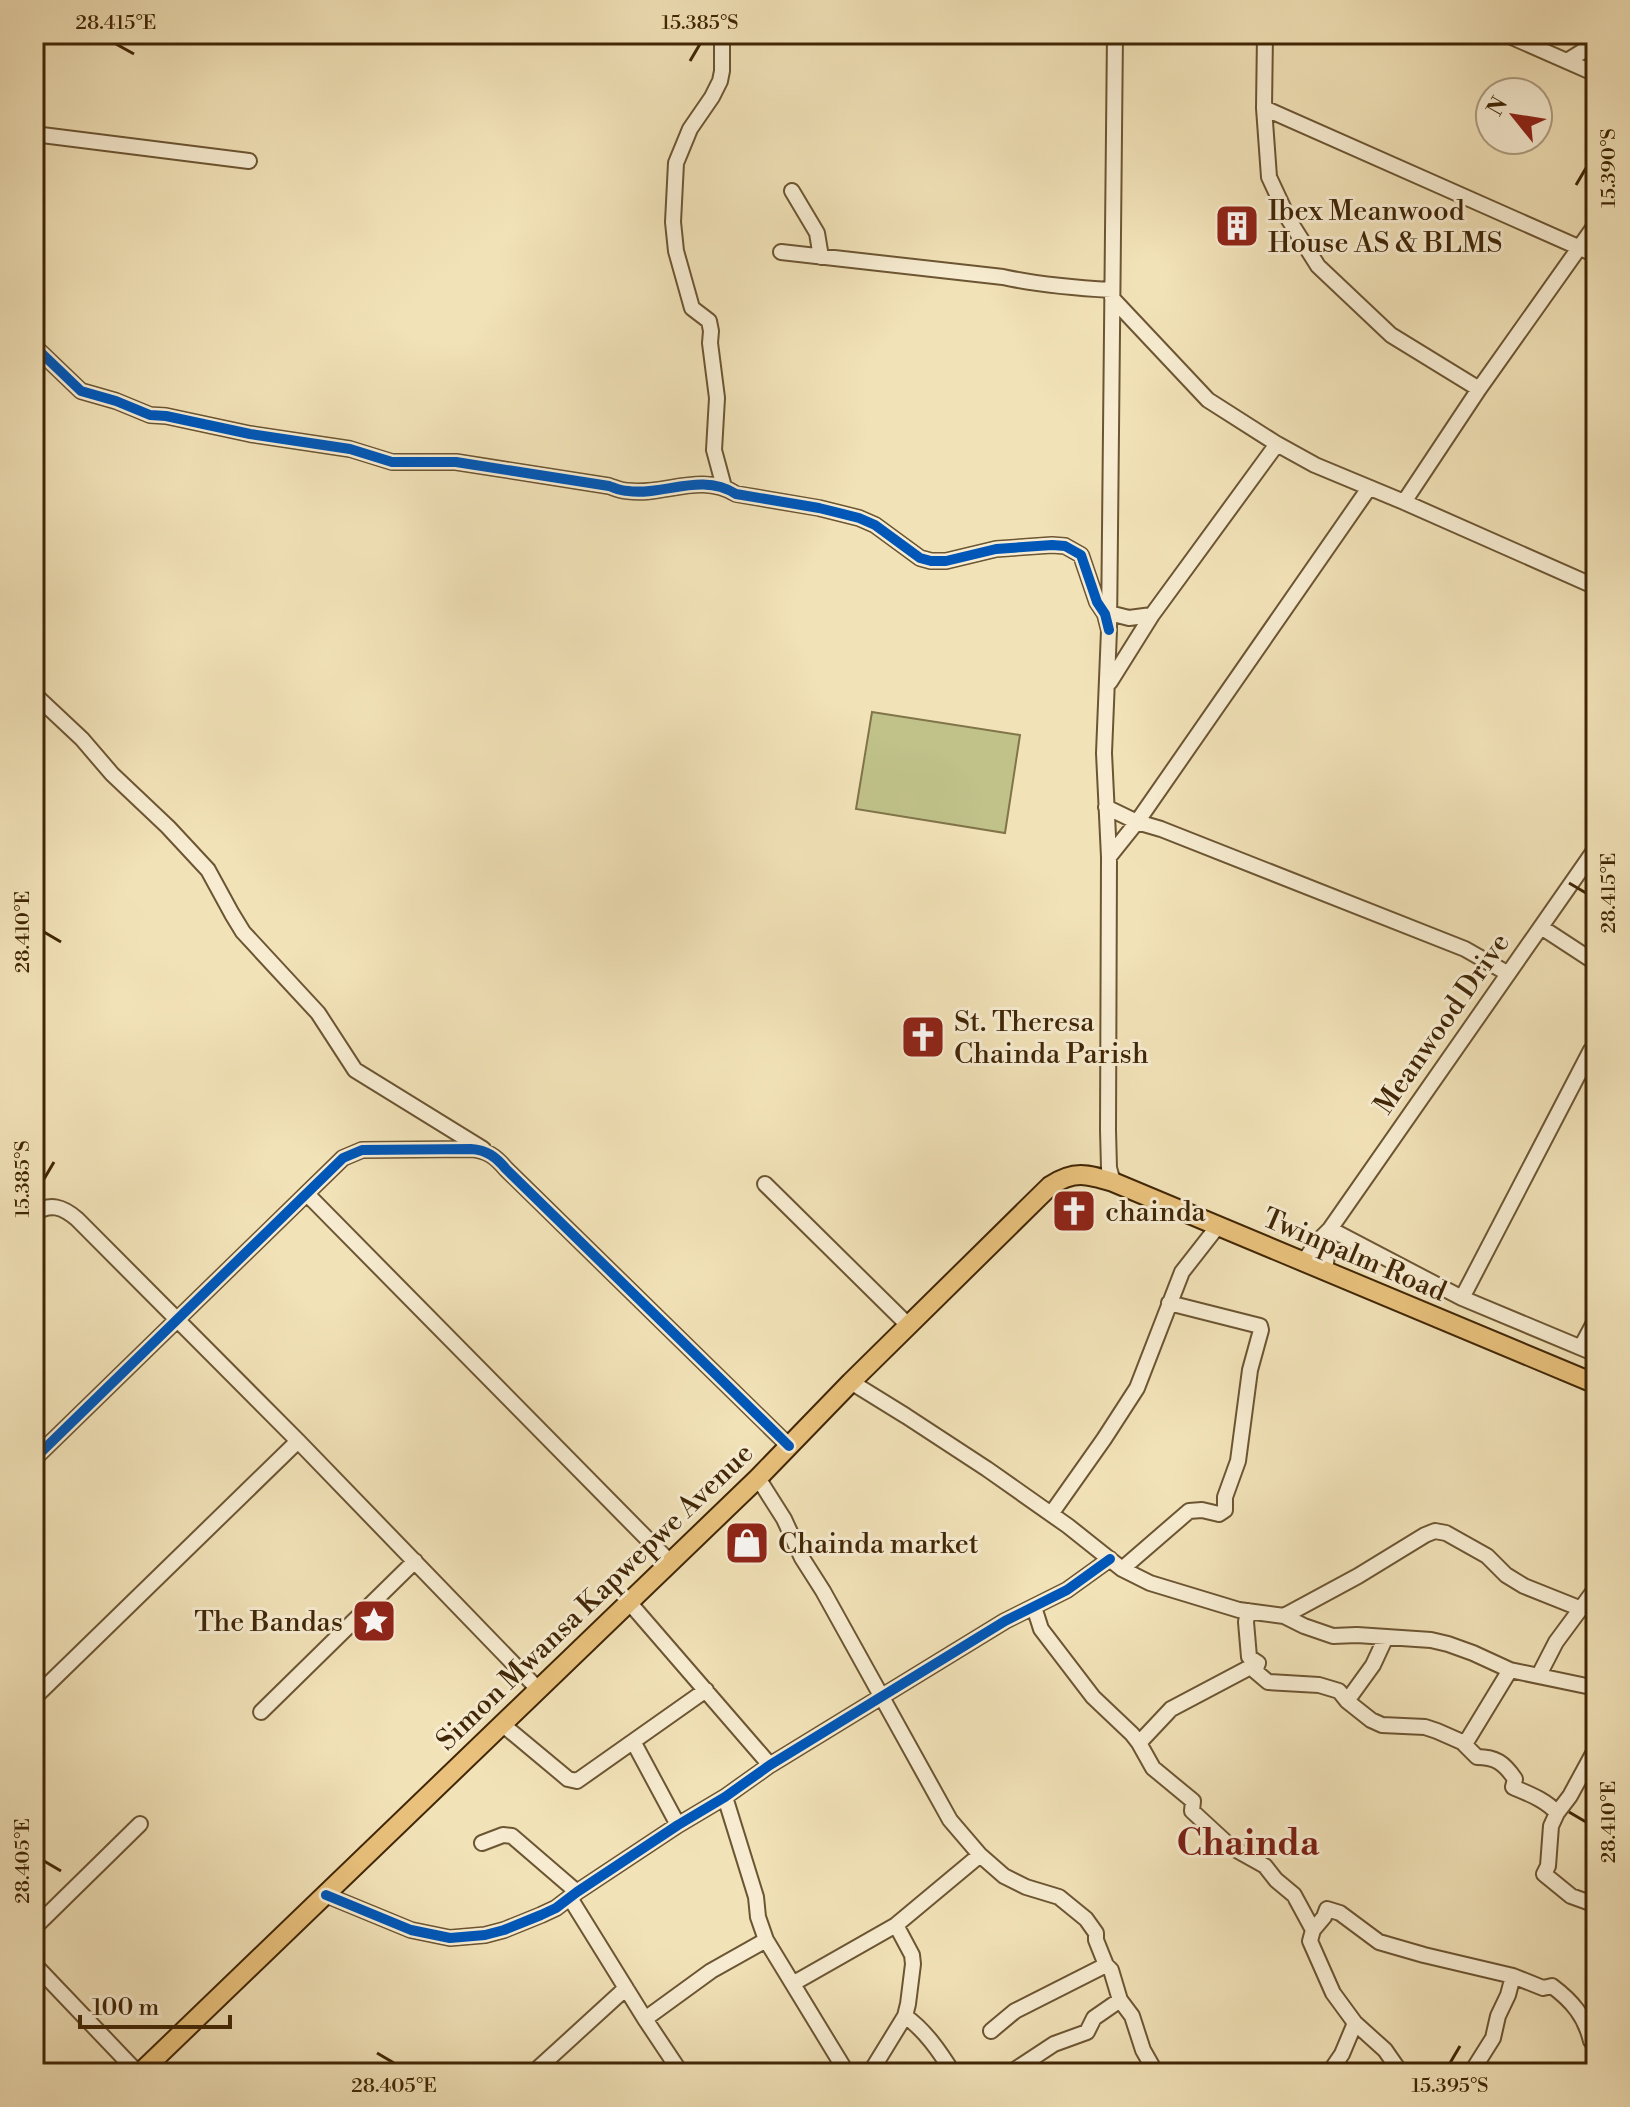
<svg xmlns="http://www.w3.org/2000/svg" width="1630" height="2107" viewBox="0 0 1630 2107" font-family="'Libre Bodoni',serif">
	<rect width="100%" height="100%" fill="#f2e2b8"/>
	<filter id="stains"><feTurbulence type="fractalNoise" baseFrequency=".0025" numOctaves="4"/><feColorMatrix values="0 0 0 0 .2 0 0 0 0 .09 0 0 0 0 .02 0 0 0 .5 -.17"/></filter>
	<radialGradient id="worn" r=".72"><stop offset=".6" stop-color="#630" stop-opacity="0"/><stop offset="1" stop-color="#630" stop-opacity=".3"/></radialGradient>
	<path fill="#c0c28a" stroke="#807448" stroke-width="2" d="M 872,712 L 1020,735 L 1005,833 L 856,809 Z"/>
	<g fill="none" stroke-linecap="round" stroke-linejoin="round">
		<g stroke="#6c5532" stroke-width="18">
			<path id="minor" d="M 722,34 L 722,71 L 720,81 L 712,97 L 690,129 L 676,163 L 673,222 L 676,251 L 692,308 L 709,321 L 711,331 L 710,343 L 717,398 L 714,450 L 724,487
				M 1265,34 L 1264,108 L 1596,255
				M 1505,34 L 1596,74
				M 1567,61 L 1596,43
				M 1264,108 L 1269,177 L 1289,220 L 1318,266 L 1391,335 L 1479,389
				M 34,134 L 249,161
				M 792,191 L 817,233 L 821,257
				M 781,252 L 1003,277 C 1039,285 1075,288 1112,290
				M 1112,298 L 1208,400 L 1277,444 L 1315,465 L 1404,502 L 1596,587
				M 34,346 L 81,391 L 116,401 L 150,415 L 166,416 L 250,434 L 350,449 L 392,462 L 456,462 L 609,486 C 615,488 621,491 628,491 C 664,496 701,472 736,494 L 819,508 L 859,518 L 875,525 L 920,558 L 931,561 L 946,561 L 996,549 L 1052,545 L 1065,546 L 1081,555 L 1097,602 L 1105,614 L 1109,630
				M 1404,502 L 1479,389 L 1596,224
				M 1109,613 L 1129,618 L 1152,615
				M 1110,682 L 1152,615 L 1277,444
				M 34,694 L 82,739 L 112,774 L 168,827 L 208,870 L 232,914 L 243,932 L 318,1013 L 355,1070 L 483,1149
				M 1106,807 L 1137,822 L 1161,829 L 1465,949 L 1507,973
				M 1109,857 L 1137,822 L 1369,488
				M 1541,927 L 1596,963
				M 1113,1182 L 1109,1168 L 1108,1130 L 1109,857 L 1104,753 L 1109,630 L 1115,34
				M 765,1184 L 909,1326
				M 307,1194 L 670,1562
				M 34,1214 C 50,1202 63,1207 77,1219 L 298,1441 L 538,1689
				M 1330,1229 L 1462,1298 L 1596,1354
				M 1303,1263 L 1317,1242 L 1330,1229 L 1596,848
				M 1325,1272 L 1330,1229
				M 1462,1298 L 1591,1050
				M 1581,1347 L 1596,1319
				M 851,1382 L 906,1416 L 987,1469 L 1068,1526 L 1122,1569 L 1150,1583 L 1239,1610 L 1284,1616 L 1304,1626 L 1333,1636 L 1357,1635 L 1431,1640 L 1448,1644 L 1473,1653 L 1510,1670 L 1596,1688
				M 34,1459 L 343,1158 L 362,1150 L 471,1149 C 487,1150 496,1157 506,1169 L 789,1446
				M 758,1478 L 784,1519 L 802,1558 L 823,1591 L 950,1820 L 980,1855 L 1004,1876 L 1026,1887 L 1059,1897 L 1086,1919 L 1096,1933 L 1096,1940 L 1106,1965 L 1111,1970 L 1120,2000 L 1132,2016 L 1143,2050 L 1156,2073
				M 1051,1514 L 1104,1439 L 1137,1388 L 1182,1272 L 1218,1226
				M 1122,1569 L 1189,1511 L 1202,1510 L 1219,1514 L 1225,1510 L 1225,1497 L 1238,1461 L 1250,1370 L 1261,1330 L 1260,1326 L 1169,1303
				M 628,1601 L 770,1765
				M 1034,1607 L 1041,1629 L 1093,1697 L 1132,1734 L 1139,1743 L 1153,1768 L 1193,1801 L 1192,1811 L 1231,1847 L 1265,1866 L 1276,1880 L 1294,1895 L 1313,1930 L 1310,1941 L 1333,1993 L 1355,2023 L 1385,2050 L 1401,2073
				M 1248,1611 L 1246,1622 L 1249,1657 L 1258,1663 L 1255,1671 L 1268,1682 L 1319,1685 L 1339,1691 L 1347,1701 L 1371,1720 L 1382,1725 L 1425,1727 L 1437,1731 L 1462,1742 L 1477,1757 C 1496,1757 1504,1763 1515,1779 L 1513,1787 C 1529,1794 1546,1800 1557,1813
				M 1284,1616 L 1358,1576 L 1425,1535 L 1435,1531 L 1446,1533 L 1487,1556 L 1506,1575 L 1524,1586 L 1579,1608
				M 1539,1675 L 1556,1642 L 1596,1588
				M 34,1698 L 298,1441
				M 1347,1701 L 1373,1665 L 1386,1637
				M 261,1712 L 415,1561
				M 502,1724 L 568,1779 L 577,1781 L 706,1690
				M 634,1743 L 678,1825
				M 1139,1743 L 1171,1709 L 1258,1663
				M 1465,1744 L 1510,1670
				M 1596,1748 L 1570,1796 L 1557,1813 L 1551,1826 L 1548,1866 L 1544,1874 L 1571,1896 L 1596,1905
				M 725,1797 L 756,1897 L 758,1917 L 766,1940 L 847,2073
				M 482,1843 L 503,1835 L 512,1836 L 577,1892
				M 326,1895 L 411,1930 L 450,1938 L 485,1935 L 504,1930 L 541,1915 L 556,1908 L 577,1892 L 678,1825 L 725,1797 L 770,1765 L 1005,1621 L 1067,1590 L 1110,1559
				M 570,1898 L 645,2019 L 681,2073
				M 34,1928 L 140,1824
				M 1313,1930 L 1324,1917 L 1327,1909 L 1340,1913 L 1379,1942 L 1424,1955 L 1513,1976 L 1543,1988 L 1552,1986 C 1572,2001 1585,2016 1591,2041 L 1596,2043
				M 34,1964 L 138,2073
				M 794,1983 L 896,1925 L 980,1855
				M 905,2016 C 925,2030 940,2052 953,2073
				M 645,2019 L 711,1971 L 766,1940
				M 991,2031 L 1015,2011 L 1106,1965
				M 533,2073 L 626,1988
				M 870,2073 L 905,2016 L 908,2004 L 913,1964 L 912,1955 L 896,1925
				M 1010,2073 L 1054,2044 L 1087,2032 L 1094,2018 L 1120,2000
				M 1329,2073 L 1342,2054 L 1355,2023
				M 1471,2073 L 1493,2038 L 1498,2016 L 1508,1995 L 1513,1976"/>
		</g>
		<g stroke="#402606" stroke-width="22">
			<path id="major" d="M 140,2073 L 758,1478 L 851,1382 L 1050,1186 C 1074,1170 1087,1174 1113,1182 L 1596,1384"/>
		</g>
		<use href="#minor" stroke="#f7ecd1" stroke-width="14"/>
		<use href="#major" stroke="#e9c17c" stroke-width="18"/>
		<g stroke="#f7ecd1" stroke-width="15">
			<path id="cycleway" d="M 34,346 L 81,391 L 116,401 L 150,415 L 166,416 L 250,434 L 350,449 L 392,462 L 456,462 L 609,486 C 615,488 621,491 628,491 C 664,496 701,472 736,494 L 819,508 L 859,518 L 875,525 L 920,558 L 931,561 L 946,561 L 996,549 L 1052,545 L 1065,546 L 1081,555 L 1097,602 L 1105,614 L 1109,630
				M 34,1459 L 343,1158 L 362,1150 L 471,1149 C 487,1150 496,1157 506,1169 L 789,1446
				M 326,1895 L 411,1930 L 450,1938 L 485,1935 L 504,1930 L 541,1915 L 556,1908 L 577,1892 L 678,1825 L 725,1797 L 770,1765 L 1005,1621 L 1067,1590 L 1110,1559"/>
		</g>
		<use href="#cycleway" stroke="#0057b8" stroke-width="10"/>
	</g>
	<path fill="none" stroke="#402606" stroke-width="3" d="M 116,44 L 134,54M 690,61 L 700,44M 1576,185 L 1586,168M 1569,883 L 1586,893M 44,932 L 61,942M 44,1179 L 54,1162M 1569,1812 L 1586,1822M 44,1861 L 61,1871M 377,2053 L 394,2063M 1450,2063 L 1460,2046"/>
	<defs>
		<g id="building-square" transform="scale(2.3)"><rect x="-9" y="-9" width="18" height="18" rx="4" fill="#8f2418" stroke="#f7ecd1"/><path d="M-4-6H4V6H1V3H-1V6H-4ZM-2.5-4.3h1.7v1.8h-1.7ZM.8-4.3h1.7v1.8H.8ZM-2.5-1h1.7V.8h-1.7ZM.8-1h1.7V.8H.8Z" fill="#fff"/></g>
		<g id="church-square" transform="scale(2.3)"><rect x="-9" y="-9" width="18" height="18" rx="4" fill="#8f2418" stroke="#f7ecd1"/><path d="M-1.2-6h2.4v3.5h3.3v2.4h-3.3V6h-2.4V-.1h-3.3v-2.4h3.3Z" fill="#fff"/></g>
		<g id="shop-square" transform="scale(2.3)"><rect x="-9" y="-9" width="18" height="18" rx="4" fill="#8f2418" stroke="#f7ecd1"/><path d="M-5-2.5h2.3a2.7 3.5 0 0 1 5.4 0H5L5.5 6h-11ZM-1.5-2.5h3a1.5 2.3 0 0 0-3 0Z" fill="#fff"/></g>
		<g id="sight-square" transform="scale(2.3)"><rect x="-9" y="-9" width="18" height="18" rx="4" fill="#8f2418" stroke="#f7ecd1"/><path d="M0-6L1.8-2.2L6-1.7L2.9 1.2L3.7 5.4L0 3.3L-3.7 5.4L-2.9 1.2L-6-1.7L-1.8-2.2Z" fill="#fff"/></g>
	</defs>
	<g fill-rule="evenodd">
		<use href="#building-square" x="1237" y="226"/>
		<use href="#church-square" x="923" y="1037"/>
		<use href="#church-square" x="1074" y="1211"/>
		<use href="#shop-square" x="747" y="1543"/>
		<use href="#sight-square" x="374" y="1621"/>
	</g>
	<g text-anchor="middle" stroke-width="6" stroke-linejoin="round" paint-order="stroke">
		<g font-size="28" fill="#402606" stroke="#f7ecd1" text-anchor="start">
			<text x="1268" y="220">Ibex Meanwood<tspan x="1268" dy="32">House AS &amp; BLMS</tspan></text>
			<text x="954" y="1031">St. Theresa<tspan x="954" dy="32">Chainda Parish</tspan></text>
			<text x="1105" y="1221">chainda</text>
			<text x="778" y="1553">Chainda market</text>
			<text x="343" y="1631" text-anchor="end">The Bandas</text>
		</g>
		<g font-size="28" fill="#402606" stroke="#f7ecd1">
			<text transform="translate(1441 1023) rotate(-55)" y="10">Meanwood Drive</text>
			<text transform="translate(1355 1254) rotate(23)" y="10">Twinpalm Road</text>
			<text transform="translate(594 1596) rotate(-44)" y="10">Simon Mwansa Kapwepwe Avenue</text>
		</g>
		<g font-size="36" font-weight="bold" fill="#7a1f14" stroke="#f7ecd1">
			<text x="1248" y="1855">Chainda</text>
		</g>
	</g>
	<rect width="1630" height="2107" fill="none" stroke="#f2e2b8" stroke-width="88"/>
	<g transform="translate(1514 116) rotate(300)"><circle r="38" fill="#f7ecd1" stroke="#ae9d80" stroke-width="2"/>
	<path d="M0-6L14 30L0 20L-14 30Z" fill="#8f2418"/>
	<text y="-12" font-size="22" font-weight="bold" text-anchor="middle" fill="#402606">N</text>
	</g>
	<path d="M80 2015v12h150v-12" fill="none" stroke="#402606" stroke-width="4"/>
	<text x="92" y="2015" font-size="24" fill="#402606" stroke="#f7ecd1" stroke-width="6" paint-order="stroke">100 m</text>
	<rect x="44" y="44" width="1542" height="2019" fill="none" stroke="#402606" stroke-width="3"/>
	<g font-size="20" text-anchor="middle" fill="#402606">
		<text x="116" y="29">28.415°E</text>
		<text x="700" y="29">15.385°S</text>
		<text transform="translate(1608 168) rotate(-90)" y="7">15.390°S</text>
		<text transform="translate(1608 893) rotate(-90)" y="7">28.415°E</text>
		<text transform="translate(22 932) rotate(-90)" y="7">28.410°E</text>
		<text transform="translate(22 1179) rotate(-90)" y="7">15.385°S</text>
		<text transform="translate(1608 1822) rotate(-90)" y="7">28.410°E</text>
		<text transform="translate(22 1861) rotate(-90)" y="7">28.405°E</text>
		<text x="394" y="2092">28.405°E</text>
		<text x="1450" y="2092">15.395°S</text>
	</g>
	<rect width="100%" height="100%" filter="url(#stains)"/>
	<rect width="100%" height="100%" fill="url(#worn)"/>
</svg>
